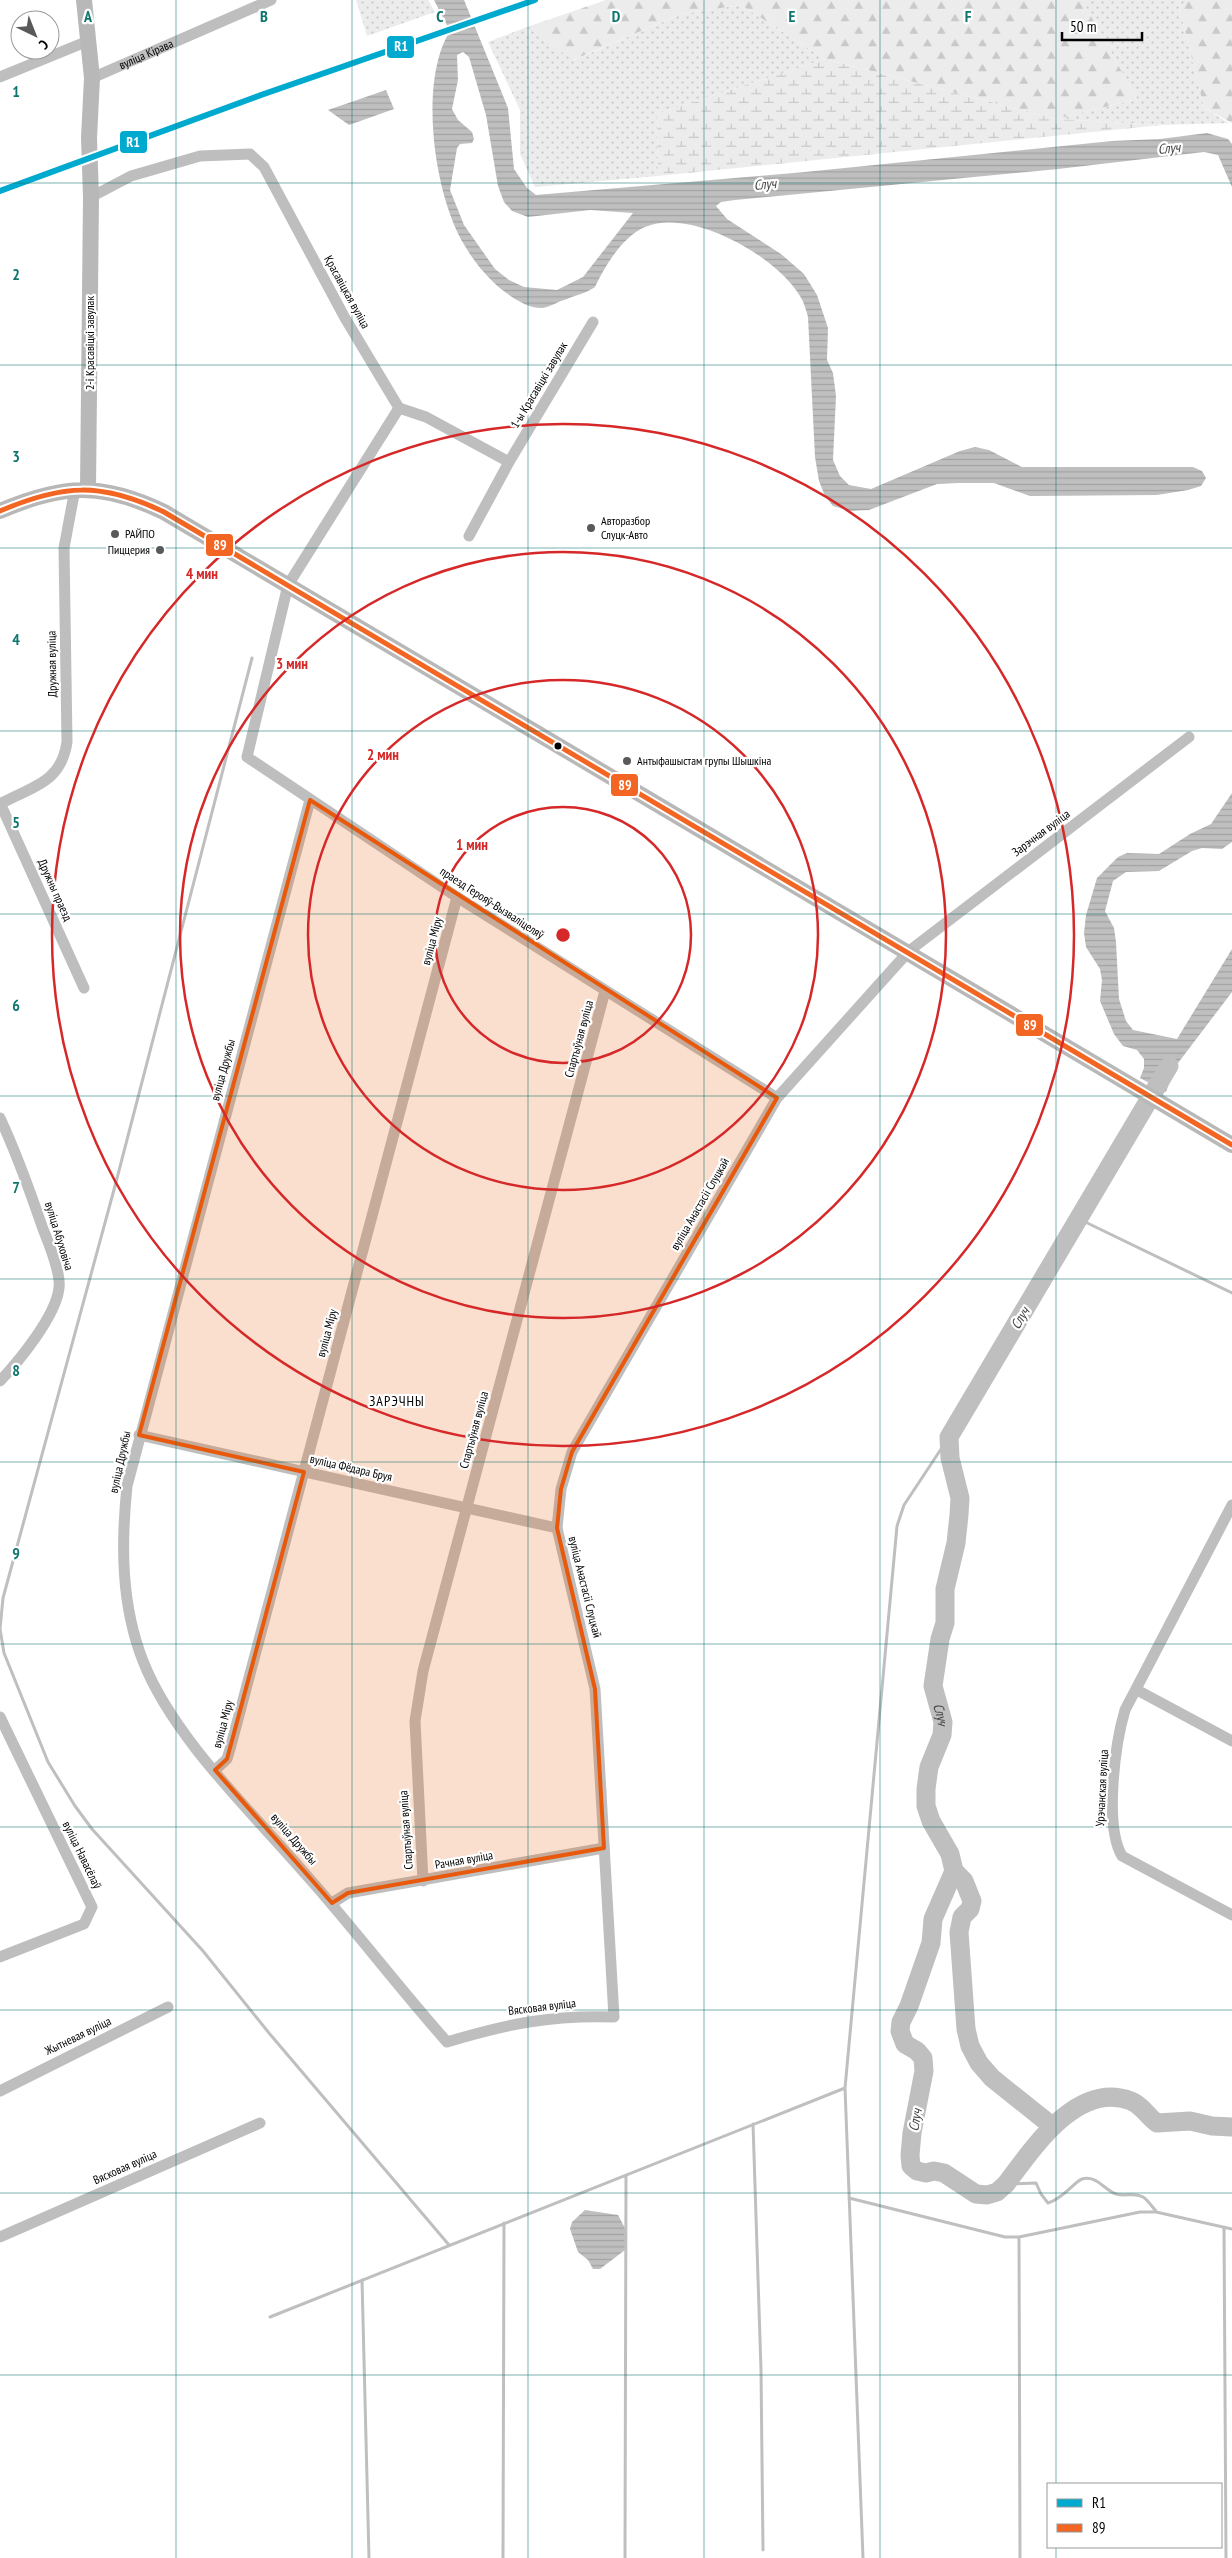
<svg xmlns="http://www.w3.org/2000/svg" width="1232" height="2558" viewBox="0 0 1232 2558" font-family="'PT Sans Narrow',sans-serif">
	<defs>
		<pattern id="grass-dots" width="8" height="8" patternUnits="userSpaceOnUse" patternTransform="scale(1.25)"><rect width="8" height="8" fill="#ececec"/><path d="M2 2h.1M6 6h.1" fill="none" stroke="#c9c9c9" stroke-width="1.8" stroke-linecap="round"/></pattern>
		<pattern id="forest-firs" width="22" height="20" patternUnits="userSpaceOnUse" patternTransform="scale(1.25)"><rect width="22" height="20" fill="#ececec"/><path d="M5 1l3.5 6h-7zM16 11l3.5 6h-7z" fill="#c9c9c9"/></pattern>
		<pattern id="wetland-marsh" width="20" height="14" patternUnits="userSpaceOnUse" patternTransform="scale(1.25)"><rect width="20" height="14" fill="#ececec"/><path d="M1 5h8M5 5V1M11 12h8M15 12V8" fill="none" stroke="#c9c9c9"/></pattern>
		<pattern id="water-rules" width="6" height="5" patternUnits="userSpaceOnUse" patternTransform="scale(1.25)"><rect width="6" height="5" fill="#bfbfbf"/><path d="M0 2.5h6" fill="none" stroke="#a2a2a2"/></pattern>
	</defs>
	<rect width="100%" height="100%" fill="#fff"/>
	<path fill="url(#grass-dots)" d="M 356,0 L 428,0 L 435,12 L 367,36 Z
		M 1082,0 L 1188,0 L 1179,7 L 1204,108 L 1229,123 L 1162,125 L 1056,119 L 1137,99 Z
		M 741,5 L 825,59 L 657,114 L 658,176 L 535,187 L 520,154 L 520,110 L 488,42 L 527,27 L 574,60 L 681,14 Z"/>
	<path fill="url(#forest-firs)" d="M 606,0 L 1082,0 L 1137,99 L 1056,119 L 825,59 L 741,5 L 681,14 L 573,60 L 527,27 Z
		M 1188,0 L 1232,0 L 1232,123 L 1204,108 L 1179,7 Z"/>
	<path fill="url(#wetland-marsh)" d="M 825,59 L 1056,119 L 1162,125 L 658,176 L 657,114 Z"/>
	<path fill="url(#water-rules)" fill-rule="evenodd" d="M 434,0 L 464,0 L 508,108 L 514,169 L 527,188 L 536,195 L 805,172 L 1112,141 L 1160,139 L 1207,133 L 1228,139 L 1232,144 L 1232,187 L 1218,155 L 1204,152 L 1058,169 L 735,200 L 721,202 L 716,206 L 727,219 L 781,254 L 804,274 L 817,295 L 828,328 L 827,360 L 833,373 L 836,396 L 833,460 L 840,476 L 849,485 L 871,489 L 960,451 L 975,447 L 989,450 L 1022,467 L 1193,467 L 1202,471 L 1206,478 L 1201,486 L 1188,490 L 1157,495 L 1030,496 L 994,483 L 958,483 L 937,484 L 869,510 L 850,511 L 833,506 L 825,496 L 819,481 L 815,457 L 808,317 C 806,310 804,302 800,296 C 776,256 691,207 645,227 C 622,237 605,266 595,287 C 587,293 576,295 567,299 C 559,301 550,307 542,308 C 527,308 513,298 501,289 C 487,277 474,262 465,246 C 434,196 418,82 450,31 ZM 463,52 L 469,57 L 486,115 L 498,186 L 504,202 L 512,211 L 528,217 L 590,210 L 633,213 L 583,277 L 557,290 L 524,287 L 509,280 L 495,269 L 464,225 L 450,190 L 457,148 L 460,144 L 472,143 L 474,139 L 472,132 L 458,120 L 452,109 L 458,80 L 457,55 Z
		M 386,90 L 394,109 L 349,125 L 328,110 Z
		M 1232,793 L 1232,842 L 1222,849 L 1202,848 L 1192,851 L 1159,871 L 1126,872 L 1113,881 L 1105,911 L 1114,928 L 1116,942 L 1119,999 L 1126,1021 L 1133,1030 L 1177,1039 L 1232,949 L 1232,992 L 1175,1067 L 1166,1092 L 1140,1078 L 1144,1068 L 1144,1059 L 1137,1050 L 1123,1046 L 1114,1034 L 1100,1001 L 1102,980 L 1100,969 L 1086,947 L 1084,933 L 1086,915 L 1097,878 L 1118,857 L 1127,853 L 1159,854 L 1190,834 L 1211,824 Z
		M 585,2210 L 618,2215 L 627,2232 L 625,2250 L 600,2269 L 593,2269 L 588,2260 L 578,2252 L 570,2229 L 572,2222 Z"/>
	<g fill="none" stroke-linecap="round" stroke-linejoin="round">
		<path stroke="#bfbfbf" stroke-width="3" d="M 252,658 L 115,1186 L 3,1598 L 0,1629 L 4,1653 L 48,1762 L 75,1806 L 92,1829 L 203,1951 L 269,2033 L 449,2245
			M 1079,1219 L 1232,1293
			M 753,2124 L 761,2370 L 763,2550
			M 1006,2184 L 1036,2183 L 1041,2194 L 1048,2203 C 1064,2198 1074,2182 1082,2179 C 1097,2175 1104,2190 1116,2194 C 1125,2197 1134,2192 1143,2197 C 1148,2200 1152,2207 1156,2211
			M 849,2198 L 1005,2237 L 1019,2237 L 1140,2212 L 1156,2212 L 1232,2229
			M 1224,2227 L 1226,2558
			M 1019,2237 L 1020,2558
			M 362,2280 L 369,2558
			M 270,2317 L 845,2088
			M 503,2558 L 504,2223
			M 625,2558 L 626,2175
			M 863,2558 L 845,2088 L 897,1526 L 904,1505 L 949,1437"/>
		<g stroke="#bfbfbf" stroke-width="19">
			<path id="s1" d="M 1169,1066 L 949,1437 L 950,1458 L 960,1498 L 959,1515 L 956,1543 L 945,1589 L 945,1623 L 940,1639 L 933,1686 L 943,1722 L 942,1735 L 929,1767 L 926,1789 L 926,1806 L 931,1821 L 950,1854 L 954,1871 L 933,1919 L 931,1943 L 909,2006 L 901,2022 L 900,2031 L 905,2044 L 917,2051 L 923,2058 L 924,2071 L 912,2133 L 910,2155 L 911,2166 L 917,2171 L 926,2173 L 934,2171 L 944,2173 L 976,2194 L 987,2195 L 997,2192 L 1006,2184 C 1033,2148 1078,2080 1131,2101 C 1142,2105 1148,2117 1157,2123 L 1190,2121 L 1212,2126 L 1232,2127"/>
			<path d="M 954,1871 L 964,1881 L 972,1901 L 970,1909 L 962,1917 L 959,1932 L 966,2029 L 970,2046 L 979,2063 L 992,2078 L 1052,2126"/>
		</g>
		<g stroke="#bebebe" stroke-width="11">
			<path d="M 0,77 L 88,41"/>
			<path id="s2" d="M 92,78 L 271,0"/>
			<path d="M 91,197 L 131,176 L 200,156 L 250,154 L 264,167 L 345,318 L 399,408 L 288,585 L 247,757 L 457,897 L 777,1098"/>
			<path d="M 399,408 L 426,417 L 509,462"/>
			<path d="M 469,536 L 509,462 L 593,322"/>
			<path d="M 310,800 L 127,1486 C 121,1545 121,1605 143,1661 C 173,1738 254,1814 308,1877 C 356,1931 399,1988 447,2042 C 507,2024 550,2015 614,2017 L 595,1689 L 557,1528 L 561,1489 L 572,1452 L 777,1098 L 909,951 L 1189,737"/>
			<path d="M 0,803 L 84,988"/>
			<path d="M 0,804 C 33,786 61,783 67,742 L 64,548 L 75,489"/>
			<path d="M 0,1118 C 17,1154 30,1191 43,1229 C 49,1244 61,1272 59,1288 C 56,1316 19,1361 0,1381"/>
			<path d="M 139,1435 L 557,1528"/>
			<path d="M 1232,1505 L 1125,1710 C 1115,1744 1104,1825 1122,1856 L 1232,1915"/>
			<path d="M 1137,1690 L 1232,1741"/>
			<path d="M 0,1717 L 92,1907 L 84,1924 L 0,1957"/>
			<path d="M 215,1770 L 227,1759 L 230,1749 L 457,897"/>
			<path d="M 423,1881 L 415,1721 L 423,1671 L 605,991"/>
			<path d="M 332,1903 L 348,1893 L 604,1848"/>
			<path d="M 0,2091 L 168,2007"/>
			<path d="M 0,2237 L 260,2123"/>
		</g>
		<path stroke="#b8b8b8" stroke-width="16" d="M 84,0 L 92,78 L 89,138 L 91,197 L 88,489
			M 0,511 C 63,484 101,482 164,512 L 1232,1145"/>
		<g stroke="#fff" stroke-width="9">
			<path id="bus-1" d="M 0,511 C 63,484 101,482 164,512 L 1232,1145"/>
		</g>
		<use href="#bus-1" stroke="#f26522" stroke-width="5"/>
		<g stroke="#fff" stroke-width="10">
			<path id="rail-1" d="M 0,191 L 261,95 L 535,0"/>
		</g>
		<use href="#rail-1" stroke="#00a9ce" stroke-width="6"/>
	</g>
	<path fill="#e8590c" fill-opacity="0.2" stroke="#e8590c" stroke-width="4" stroke-linejoin="round" d="M 310,800 L 777,1098 L 572,1452 L 561,1489 L 557,1528 L 595,1689 L 604,1848 L 348,1893 L 332,1903 L 215,1770 L 227,1759 L 304,1472 L 139,1435 Z"/>
	<path fill="none" stroke="#0f766e" stroke-width="1" stroke-opacity="0.55" d="M 176,0 L 176,2558M 352,0 L 352,2558M 528,0 L 528,2558M 704,0 L 704,2558M 880,0 L 880,2558M 1056,0 L 1056,2484M 0,183 L 1232,183M 0,365 L 1232,365M 0,548 L 1232,548M 0,731 L 1232,731M 0,914 L 1232,914M 0,1096 L 1232,1096M 0,1279 L 1232,1279M 0,1462 L 1232,1462M 0,1644 L 1232,1644M 0,1827 L 1232,1827M 0,2010 L 1232,2010M 0,2193 L 1232,2193M 0,2375 L 1232,2375M 1056,2547 L 1056,2558"/>
	<g fill="none" stroke="#d62828" stroke-width="2.5">
		<circle cx="563" cy="935" r="128"/>
		<circle cx="563" cy="935" r="255"/>
		<circle cx="563" cy="935" r="383"/>
		<circle cx="563" cy="935" r="511"/>
	</g>
	<g fill="#595959" stroke="#fff" stroke-width="2">
		<circle cx="591" cy="528" r="5"/>
		<circle cx="115" cy="534" r="5"/>
		<circle cx="160" cy="550" r="5"/>
		<circle cx="627" cy="761" r="5"/>
	</g>
	<circle fill="#000" stroke="#fff" stroke-width="2" cx="558" cy="746" r="4.5"/>
	<g text-anchor="middle" stroke-width="4.5" stroke-linejoin="round" paint-order="stroke">
		<g font-size="12" fill="#000" stroke="#fff">
			<text dy="4" stroke="none"><textPath href="#s2" startOffset="59">вуліца Кірава</textPath></text>
			<text transform="translate(347 292) rotate(61)" y="4">Красавіцкая вуліца</text>
			<text transform="translate(90 343) rotate(-90)" y="4">2-і Красавіцкі завулак</text>
			<text transform="translate(539 385) rotate(-59)" y="4">1-ы Красавіцкі завулак</text>
			<text transform="translate(52 664) rotate(-91)" y="4">Дружная вуліца</text>
			<text transform="translate(1041 833) rotate(-37)" y="4">Зарэчная вуліца</text>
			<text transform="translate(55 890) rotate(66)" y="4">Дружны праезд</text>
			<text transform="translate(492 903) rotate(33)" y="4">праезд Герояў-Вызваліцеляў</text>
			<text transform="translate(432 941) rotate(-75)" y="4">вуліца Міру</text>
			<text transform="translate(579 1039) rotate(-75)" y="4">Спартыўная вуліца</text>
			<text transform="translate(223 1070) rotate(-75)" y="4">вуліца Дружбы</text>
			<text transform="translate(700 1204) rotate(-60)" y="4">вуліца Анастасіі Слуцкай</text>
			<text transform="translate(59 1236) rotate(73)" y="4">вуліца Абуховіча</text>
			<text transform="translate(327 1333) rotate(-75)" y="4">вуліца Міру</text>
			<text transform="translate(474 1430) rotate(-75)" y="4">Спартыўная вуліца</text>
			<text transform="translate(120 1462) rotate(-78)" y="4">вуліца Дружбы</text>
			<text transform="translate(351 1468) rotate(13)" y="4">вуліца Фёдара Бруя</text>
			<text transform="translate(585 1587) rotate(76)" y="4">вуліца Анастасіі Слуцкай</text>
			<text transform="translate(223 1724) rotate(-75)" y="4">вуліца Міру</text>
			<text transform="translate(1102 1788) rotate(-87)" y="4">Урэчанская вуліца</text>
			<text transform="translate(406 1830) rotate(-94)" y="4">Спартыўная вуліца</text>
			<text transform="translate(294 1839) rotate(49)" y="4">вуліца Дружбы</text>
			<text transform="translate(82 1855) rotate(64)" y="4">вуліца Навасёлаў</text>
			<text transform="translate(464 1860) rotate(-10)" y="4">Рачная вуліца</text>
			<text transform="translate(542 2007) rotate(-7)" y="4">Вясковая вуліца</text>
			<text transform="translate(78 2036) rotate(-26)" y="4">Жытневая вуліца</text>
			<text transform="translate(125 2167) rotate(-24)" y="4">Вясковая вуліца</text>
		</g>
		<g font-size="12" fill="#000" stroke="#fff" text-anchor="start">
			<text x="601" y="525">Авторазбор<tspan x="601" dy="14">Слуцк-Авто</tspan></text>
			<text x="125" y="538">РАЙПО</text>
			<text x="150" y="554" text-anchor="end">Пиццерия</text>
			<text x="637" y="765">Антыфашыстам групы Шышкіна</text>
		</g>
		<g font-size="14" font-style="italic" fill="#444" stroke="#fff">
			<text transform="translate(1169 148) rotate(-5)" y="5">Случ</text>
			<text transform="translate(765 184) rotate(-5)" y="5">Случ</text>
			<text transform="translate(1020 1318) rotate(-59)" y="5">Случ</text>
			<text dy="5" stroke="none"><textPath href="#s1" startOffset="714">Случ</textPath></text>
			<text transform="translate(915 2120) rotate(-80)" y="5">Случ</text>
		</g>
		<g font-size="14" letter-spacing="1" fill="#000" stroke="#fff">
			<text x="397" y="1406">ЗАРЭЧНЫ</text>
		</g>
	</g>
	<g font-size="16" text-anchor="middle" font-weight="bold" fill="#0f766e" stroke="#fff" stroke-width="4.5" stroke-linejoin="round" paint-order="stroke">
		<text x="88" y="22">A</text>
		<text x="264" y="22">B</text>
		<text x="440" y="22">C</text>
		<text x="616" y="22">D</text>
		<text x="792" y="22">E</text>
		<text x="968" y="22">F</text>
		<text x="16" y="97">1</text>
		<text x="16" y="280">2</text>
		<text x="16" y="462">3</text>
		<text x="16" y="645">4</text>
		<text x="16" y="828">5</text>
		<text x="16" y="1011">6</text>
		<text x="16" y="1193">7</text>
		<text x="16" y="1376">8</text>
		<text x="16" y="1559">9</text>
	</g>
	<circle cx="563" cy="935" r="8" fill="#d62828" stroke="#fff" stroke-width="2.5"/>
	<g font-size="15" text-anchor="middle" font-weight="bold" fill="#d62828" stroke="#fff" stroke-width="4.5" stroke-linejoin="round" paint-order="stroke">
		<text x="202" y="579">4 мин</text>
		<text x="292" y="669">3 мин</text>
		<text x="383" y="760">2 мин</text>
		<text x="472" y="850">1 мин</text>
	</g>
	<g stroke="#fff" stroke-width="2">
		<rect x="386" y="35" width="29" height="24" rx="5" fill="#00a9ce"/>
		<rect x="119" y="130" width="29" height="24" rx="5" fill="#00a9ce"/>
		<rect x="205" y="533" width="29" height="24" rx="5" fill="#f26522"/>
		<rect x="610" y="773" width="29" height="24" rx="5" fill="#f26522"/>
		<rect x="1015" y="1013" width="29" height="24" rx="5" fill="#f26522"/>
	</g>
	<g font-size="14" text-anchor="middle" font-weight="bold" fill="#fff">
		<text x="401" y="51">R1</text>
		<text x="133" y="147">R1</text>
		<text x="220" y="550">89</text>
		<text x="625" y="790">89</text>
		<text x="1030" y="1030">89</text>
	</g>
	<rect x="1047" y="2483" width="175" height="65" fill="#ffffff" stroke="#999999"/>
	<rect x="1057" y="2499" width="25" height="8" fill="#00a9ce" stroke="#999999"/>
	<text x="1092" y="2508" font-size="15" fill="#000000">R1</text>
	<rect x="1057" y="2524" width="25" height="8" fill="#f26522" stroke="#999999"/>
	<text x="1092" y="2533" font-size="15" fill="#000000">89</text>
	<g transform="translate(35 35) rotate(137)"><circle r="24" fill="#ffffff" stroke="#999999"/>
	<path d="M0-4L9 19L0 12L-9 19Z" fill="#595959"/>
	<text y="-8" font-size="14" font-weight="bold" text-anchor="middle" fill="#000000">С</text>
	</g>
	<path d="M1062 32v8h80v-8" fill="none" stroke="#000000" stroke-width="2.5"/>
	<text x="1070" y="32" font-size="15" fill="#000000" stroke="#ffffff" stroke-width="4" paint-order="stroke">50 m</text>
</svg>
